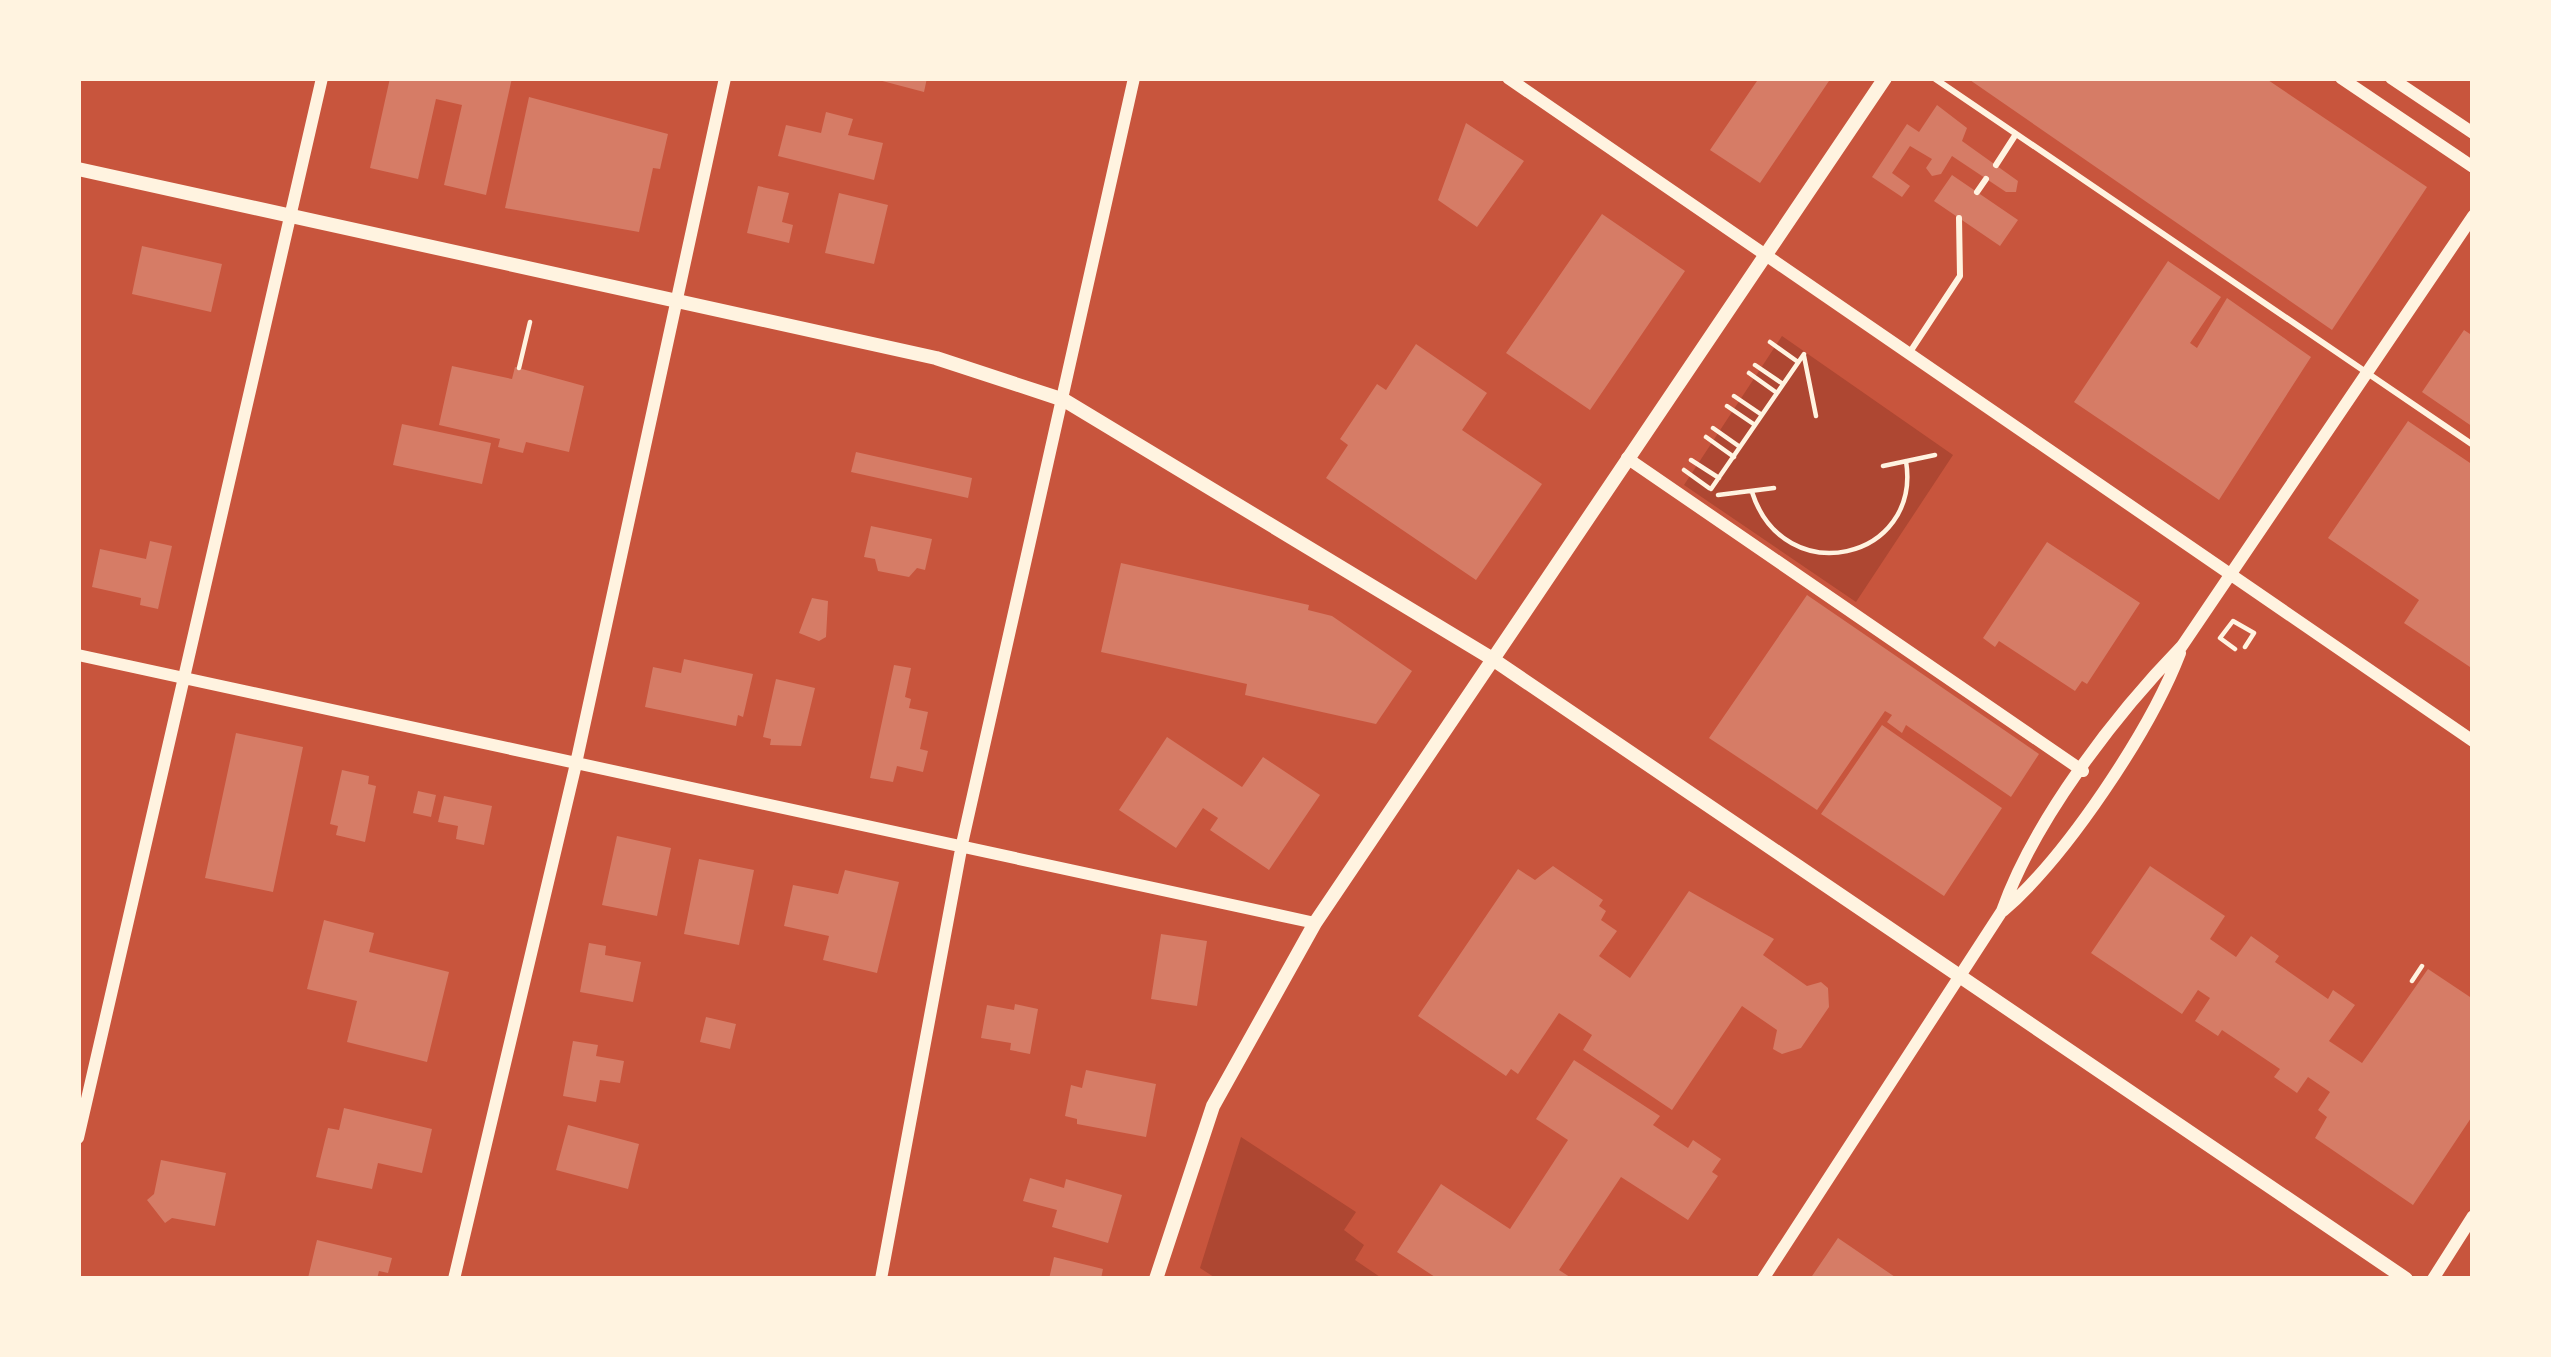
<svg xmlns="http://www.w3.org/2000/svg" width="2551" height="1357" viewBox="0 0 2551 1357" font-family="'Times New Roman',serif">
	<rect width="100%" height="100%" fill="#c8553d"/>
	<path fill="#ae4732" d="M 1782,336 L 1953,455 L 1856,602 L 1684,485 Z
		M 1241,1137 L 1356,1212 L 1344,1230 L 1364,1245 L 1355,1260 L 1383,1279 L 1217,1279 L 1200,1268 Z"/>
	<path fill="#d67c66" d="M 390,78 L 512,78 L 486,195 L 444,185 L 462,105 L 436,99 L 418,179 L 370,168 Z
		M 871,78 L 927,78 L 924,92 Z
		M 1759,78 L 1831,78 L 1760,183 L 1710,150 Z
		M 1967,78 L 2265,78 L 2427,187 L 2332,330 Z
		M 529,97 L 668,134 L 660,169 L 653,168 L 639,232 L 505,208 Z
		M 1937,105 L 1967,128 L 1962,141 L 2018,181 L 2016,192 L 2006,192 L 1952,156 L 1941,174 L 1932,176 L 1926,168 L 1932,159 L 1910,146 L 1892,173 L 1910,186 L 1902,197 L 1872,177 L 1907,124 L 1919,132 Z
		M 826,112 L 853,119 L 848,135 L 883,143 L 874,180 L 778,156 L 786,125 L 821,133 Z
		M 1466,123 L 1524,161 L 1477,227 L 1438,200 Z
		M 1952,175 L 2018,220 L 2000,246 L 1934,201 Z
		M 758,186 L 789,193 L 782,222 L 793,225 L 789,243 L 747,233 Z
		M 839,193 L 888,205 L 874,264 L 825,253 Z
		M 1602,214 L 1685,271 L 1590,410 L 1506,353 Z
		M 142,246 L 222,264 L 211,312 L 132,294 Z
		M 2168,261 L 2221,297 L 2190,343 L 2197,348 L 2227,298 L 2311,357 L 2219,500 L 2074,402 Z
		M 2464,330 L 2473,336 L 2473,427 L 2422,392 Z
		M 1416,344 L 1487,393 L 1462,430 L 1542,484 L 1476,580 L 1326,478 L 1348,445 L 1340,439 L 1377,384 L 1386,390 Z
		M 452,366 L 512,379 L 515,367 L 584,386 L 569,452 L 526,442 L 523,453 L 498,447 L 500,439 L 439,425 Z
		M 2408,421 L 2473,465 L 2473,669 L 2404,623 L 2419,600 L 2328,538 Z
		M 402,424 L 491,443 L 482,484 L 393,465 Z
		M 856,452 L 972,478 L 968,498 L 851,472 Z
		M 871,526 L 932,539 L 925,570 L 917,568 L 909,577 L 878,571 L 875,559 L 864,557 Z
		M 150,541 L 172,546 L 158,609 L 140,605 L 141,598 L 92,587 L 100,549 L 146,559 Z
		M 2047,542 L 2140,603 L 2087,684 L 2082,681 L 2075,691 L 1999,641 L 1995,647 L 1983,638 Z
		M 1121,563 L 1309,605 L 1308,610 L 1332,616 L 1412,671 L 1376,724 L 1245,695 L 1247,684 L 1101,652 Z
		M 1807,595 L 2039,754 L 2011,797 L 1906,725 L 1902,733 L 1887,722 L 1892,715 L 1885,711 L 1817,810 L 1709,738 Z
		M 812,598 L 828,601 L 826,637 L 819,641 L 799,633 Z
		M 684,659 L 753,674 L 743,717 L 738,715 L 736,726 L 645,707 L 653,667 L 681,673 Z
		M 894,665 L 911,668 L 905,697 L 911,699 L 909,708 L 928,712 L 920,749 L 928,751 L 923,772 L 897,766 L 893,782 L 870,778 Z
		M 776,679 L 815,688 L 801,746 L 770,745 L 771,739 L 763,737 Z
		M 1882,725 L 2002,808 L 1944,896 L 1821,814 Z
		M 236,733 L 303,747 L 273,892 L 205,878 Z
		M 1167,737 L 1242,787 L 1263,757 L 1320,795 L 1269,870 L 1210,830 L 1218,818 L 1203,808 L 1176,848 L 1119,810 Z
		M 342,770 L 369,776 L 368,784 L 376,786 L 365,842 L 336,835 L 338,826 L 330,824 Z
		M 418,791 L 436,795 L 431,817 L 413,813 Z
		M 444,796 L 492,806 L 484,845 L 456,839 L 458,826 L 438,822 Z
		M 617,836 L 671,848 L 657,916 L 602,905 Z
		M 699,859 L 754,870 L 739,945 L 684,934 Z
		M 1553,866 L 1603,900 L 1599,906 L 1606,911 L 1601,920 L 1617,931 L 1599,956 L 1630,978 L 1689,891 L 1774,939 L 1763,955 L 1807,986 L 1821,982 L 1828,988 L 1829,1007 L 1801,1048 L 1782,1054 L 1773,1049 L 1777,1030 L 1742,1006 L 1672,1110 L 1583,1050 L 1592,1035 L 1559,1013 L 1518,1074 L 1511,1069 L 1506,1076 L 1418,1016 L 1518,869 L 1535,880 Z
		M 2150,866 L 2225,916 L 2210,939 L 2236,957 L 2251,936 L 2279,956 L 2275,962 L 2328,999 L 2333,990 L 2355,1005 L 2329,1041 L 2362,1063 L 2428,969 L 2473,999 L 2473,1115 L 2413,1205 L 2315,1138 L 2327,1117 L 2318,1110 L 2330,1092 L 2308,1077 L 2297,1093 L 2274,1077 L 2280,1069 L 2222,1030 L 2218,1036 L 2195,1021 L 2210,998 L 2198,990 L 2182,1014 L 2091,953 Z
		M 845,870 L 899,882 L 877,973 L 823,960 L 829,936 L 784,926 L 793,885 L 838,894 Z
		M 324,920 L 374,933 L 369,952 L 449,972 L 427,1062 L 347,1042 L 357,1001 L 307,989 Z
		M 1161,934 L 1207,941 L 1197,1006 L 1151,999 Z
		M 589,943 L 606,946 L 605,955 L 641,962 L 633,1002 L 580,992 Z
		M 1015,1004 L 1038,1009 L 1030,1054 L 1010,1050 L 1011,1043 L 981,1038 L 987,1005 L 1014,1010 Z
		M 706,1017 L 736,1024 L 730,1049 L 700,1042 Z
		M 573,1041 L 598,1045 L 596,1056 L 624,1061 L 620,1083 L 600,1080 L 596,1102 L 563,1096 Z
		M 1574,1060 L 1660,1116 L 1653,1125 L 1688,1148 L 1693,1140 L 1721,1159 L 1712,1172 L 1718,1176 L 1688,1220 L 1621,1177 L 1559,1270 L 1573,1279 L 1438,1279 L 1397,1252 L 1441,1184 L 1510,1229 L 1568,1140 L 1536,1119 Z
		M 1086,1070 L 1156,1084 L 1146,1137 L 1077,1124 L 1077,1119 L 1065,1116 L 1071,1085 L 1082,1088 Z
		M 344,1108 L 432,1129 L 422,1173 L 378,1163 L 372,1189 L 316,1177 L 328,1128 L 339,1130 Z
		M 568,1125 L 639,1144 L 628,1189 L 556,1170 Z
		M 161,1160 L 226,1173 L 215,1226 L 172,1218 L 165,1223 L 147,1200 L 154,1194 Z
		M 1030,1178 L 1064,1188 L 1066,1179 L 1122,1195 L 1108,1243 L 1052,1227 L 1057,1210 L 1023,1201 Z
		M 1838,1238 L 1898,1279 L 1810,1279 Z
		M 317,1240 L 392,1258 L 388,1273 L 379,1271 L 377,1279 L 308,1278 Z
		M 1054,1257 L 1103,1269 L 1101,1279 L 1049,1279 Z"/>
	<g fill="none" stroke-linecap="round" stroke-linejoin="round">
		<path stroke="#fff3e0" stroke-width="4.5" d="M 1770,342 L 1798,362
			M 1804,356 L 1816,416
			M 1755,365 L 1783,384
			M 519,368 L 530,322
			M 1749,373 L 1777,393
			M 1734,396 L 1762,415
			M 1727,406 L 1755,425
			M 1713,428 L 1740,447
			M 1706,437 L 1734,457
			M 1691,460 L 1719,478
			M 1883,466 L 1935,455
			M 1684,470 L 1709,488
			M 1711,489 L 1804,354
			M 1752,492 C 1784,592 1922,560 1906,461
			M 1718,495 L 1774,488
			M 2235,649 L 2220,638 L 2233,621 L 2254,633 L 2245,647
			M 2412,981 L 2422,966"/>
		<path stroke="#fff3e0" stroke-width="6" d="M 1934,78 L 2473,445
			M 1996,165 L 2016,134
			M 1977,192 L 1986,179
			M 1910,352 L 1960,276 L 1959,218"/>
		<path stroke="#fff3e0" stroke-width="12" d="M 1508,78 L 2473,741
			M 2341,78 L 2473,167
			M 2391,78 L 2473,133
			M 1627,458 L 2083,771
			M 78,655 C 490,748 903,831 1315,923
			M 2003,911 C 2066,857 2150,731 2180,653
			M 78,1138 L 322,78
			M 454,1279 L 575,768 L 725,78
			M 881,1279 L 962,844 L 1134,78
			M 1763,1279 L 2002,911 C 2034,820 2115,715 2182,646 L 2473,216
			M 2433,1279 L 2473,1216"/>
		<path stroke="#fff3e0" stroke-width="14" d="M 78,169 L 936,358 L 1064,400 L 1491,658 L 2406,1279
			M 1156,1279 L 1213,1106 L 1315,923 L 1885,78"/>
	</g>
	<rect width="2551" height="1357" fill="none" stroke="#fff3e0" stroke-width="162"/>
</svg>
